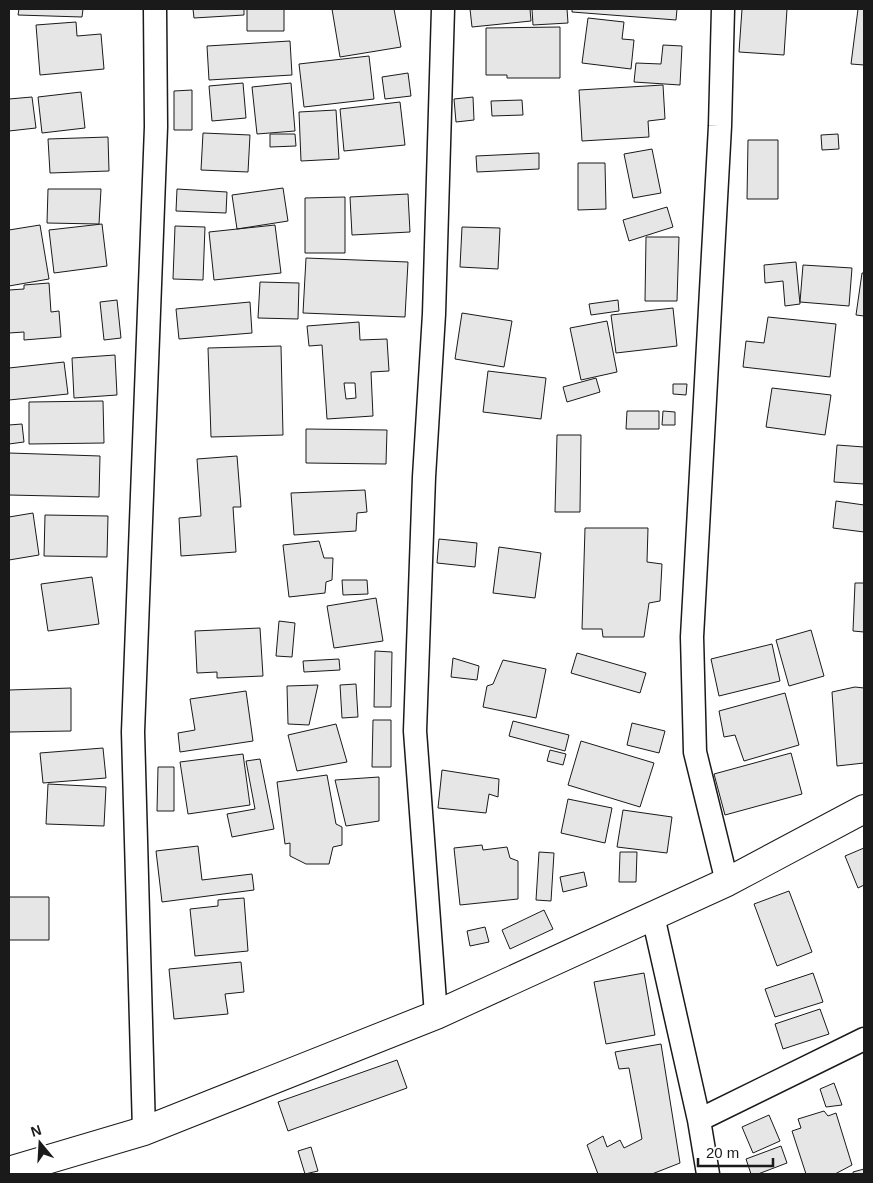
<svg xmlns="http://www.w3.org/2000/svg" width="873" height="1183" viewBox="0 0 873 1183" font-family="Arial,sans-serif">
	<rect width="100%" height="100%" fill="#fff"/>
	<path fill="#e6e6e6" stroke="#1a1a1a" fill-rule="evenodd" d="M 19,9 L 83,9 L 82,17 L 18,15 Z
		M 193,9 L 244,9 L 244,15 L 194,18 Z
		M 247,9 L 284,9 L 284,31 L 247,31 Z
		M 332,9 L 394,9 L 401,47 L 340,57 Z
		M 470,9 L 530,9 L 531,21 L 472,27 Z
		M 532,9 L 567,9 L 568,23 L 533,25 Z
		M 572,9 L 677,9 L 676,20 L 572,12 Z
		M 742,9 L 787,9 L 784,55 L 739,52 Z
		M 858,9 L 864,9 L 864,65 L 851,64 Z
		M 588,18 L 624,22 L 622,39 L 634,40 L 631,69 L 582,63 Z
		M 76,22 L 77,36 L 101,34 L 104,69 L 40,75 L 36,25 Z
		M 560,27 L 560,78 L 507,78 L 507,75 L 486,75 L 486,28 Z
		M 290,41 L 292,75 L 209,80 L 207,46 Z
		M 663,45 L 682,46 L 680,85 L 634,82 L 636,63 L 661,64 Z
		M 369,56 L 374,99 L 304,107 L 299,64 Z
		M 408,73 L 411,96 L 385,99 L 382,77 Z
		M 243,83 L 246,118 L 212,121 L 209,86 Z
		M 291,83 L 295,131 L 257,134 L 252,87 Z
		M 663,85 L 665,119 L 648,121 L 649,137 L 582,141 L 579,90 Z
		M 192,90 L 192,130 L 174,130 L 174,91 Z
		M 81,92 L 85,128 L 42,133 L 38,97 Z
		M 32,97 L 36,128 L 9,131 L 9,99 Z
		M 473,97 L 474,120 L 456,122 L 454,99 Z
		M 522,100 L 523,115 L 492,116 L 491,101 Z
		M 400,102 L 405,145 L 344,151 L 340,109 Z
		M 336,110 L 339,159 L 301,161 L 299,112 Z
		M 203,133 L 250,135 L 248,172 L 201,170 Z
		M 270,134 L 295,134 L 296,146 L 270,147 Z
		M 838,134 L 839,149 L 822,150 L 821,135 Z
		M 108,137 L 109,171 L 50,173 L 48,139 Z
		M 748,140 L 778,140 L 778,199 L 747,199 Z
		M 652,149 L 661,193 L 633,198 L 624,154 Z
		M 539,153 L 539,169 L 477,172 L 476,156 Z
		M 578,163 L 605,163 L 606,209 L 578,210 Z
		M 283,188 L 288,221 L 237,229 L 232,195 Z
		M 48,189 L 101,189 L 99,224 L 47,223 Z
		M 177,189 L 227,192 L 226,213 L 176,211 Z
		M 408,194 L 410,232 L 352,235 L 350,197 Z
		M 345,197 L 345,253 L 305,253 L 305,198 Z
		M 667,207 L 673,227 L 629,241 L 623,220 Z
		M 102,224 L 107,266 L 54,273 L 49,230 Z
		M 40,225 L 49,279 L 9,286 L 9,230 Z
		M 275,225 L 281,273 L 214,280 L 209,232 Z
		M 175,226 L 205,227 L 203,280 L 173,279 Z
		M 462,227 L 500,228 L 498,269 L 460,267 Z
		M 646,237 L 679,237 L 677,301 L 645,301 Z
		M 306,258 L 408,262 L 405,317 L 303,313 Z
		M 796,262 L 800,304 L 785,306 L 783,281 L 765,283 L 764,265 Z
		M 803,265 L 852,268 L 849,306 L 800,302 Z
		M 862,273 L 864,273 L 864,316 L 856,315 Z
		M 260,282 L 299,283 L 298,319 L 258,318 Z
		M 49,283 L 51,312 L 59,311 L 61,337 L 24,340 L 24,332 L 9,333 L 9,290 L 24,289 L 24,285 Z
		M 117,300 L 121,338 L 104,340 L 100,302 Z
		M 618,300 L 619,311 L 591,315 L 589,304 Z
		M 250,302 L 252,333 L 179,339 L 176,309 Z
		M 673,308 L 677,346 L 616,353 L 611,315 Z
		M 462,313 L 512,321 L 504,367 L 455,359 Z
		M 768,317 L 836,324 L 830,377 L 743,367 L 746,341 L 764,343 Z
		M 607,321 L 617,372 L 581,380 L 570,328 Z
		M 359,322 L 360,340 L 387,339 L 389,371 L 371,372 L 373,416 L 327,419 L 322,345 L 309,346 L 307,326 ZM 344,383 L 355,383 L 356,398 L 346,399 Z
		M 281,346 L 283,435 L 211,437 L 208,348 Z
		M 115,355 L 117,395 L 74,398 L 72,358 Z
		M 64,362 L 68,394 L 9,400 L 9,368 Z
		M 488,371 L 546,378 L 541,419 L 483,412 Z
		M 596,378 L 600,392 L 567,402 L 563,387 Z
		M 673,384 L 687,384 L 686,395 L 673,394 Z
		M 772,388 L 831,395 L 825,435 L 766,427 Z
		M 103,401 L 104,443 L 29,444 L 29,402 Z
		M 627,411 L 659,411 L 659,429 L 626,429 Z
		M 663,411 L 675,412 L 675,425 L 662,425 Z
		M 22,424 L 24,442 L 9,444 L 9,425 Z
		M 306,429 L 387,430 L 386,464 L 306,463 Z
		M 557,435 L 581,435 L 580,512 L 555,512 Z
		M 837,445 L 864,447 L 864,484 L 834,482 Z
		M 9,453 L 100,456 L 99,497 L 9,495 Z
		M 237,456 L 241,507 L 233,507 L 236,552 L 181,556 L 179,518 L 201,516 L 197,459 Z
		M 365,490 L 367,512 L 357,513 L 356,531 L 294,535 L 291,493 Z
		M 836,501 L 864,505 L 864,532 L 833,528 Z
		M 33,513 L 39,555 L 9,560 L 9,517 Z
		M 45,515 L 108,516 L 107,557 L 44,556 Z
		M 585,528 L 648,528 L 647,562 L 662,564 L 660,601 L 649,603 L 644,637 L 603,637 L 602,629 L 582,629 Z
		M 439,539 L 477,543 L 475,567 L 437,563 Z
		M 319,541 L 324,558 L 333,558 L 332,580 L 326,582 L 325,593 L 289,597 L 283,545 Z
		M 499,547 L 541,553 L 535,598 L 493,593 Z
		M 92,577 L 99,624 L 48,631 L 41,584 Z
		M 342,580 L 367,580 L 368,594 L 343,595 Z
		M 855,583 L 864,583 L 864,632 L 853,631 Z
		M 376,598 L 383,641 L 334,648 L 327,606 Z
		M 279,621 L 295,623 L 292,657 L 276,656 Z
		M 260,628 L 263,676 L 217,678 L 217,672 L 197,673 L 195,631 Z
		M 811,630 L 824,676 L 789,686 L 776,640 Z
		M 772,644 L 780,681 L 719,696 L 711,659 Z
		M 375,651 L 392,652 L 391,707 L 374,707 Z
		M 577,653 L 646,673 L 640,693 L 571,673 Z
		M 453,658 L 479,666 L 477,680 L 451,677 Z
		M 339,659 L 340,670 L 304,672 L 303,661 Z
		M 503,660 L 546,669 L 536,718 L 483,707 L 487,686 L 493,684 Z
		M 356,684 L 358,717 L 342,718 L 340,685 Z
		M 318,685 L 309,725 L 288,724 L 287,686 Z
		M 855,687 L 864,688 L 864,763 L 837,766 L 832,692 Z
		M 71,688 L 71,731 L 9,732 L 9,690 Z
		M 246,691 L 253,741 L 180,752 L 178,733 L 195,730 L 190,699 Z
		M 785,693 L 799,745 L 744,761 L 735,735 L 724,737 L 719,711 Z
		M 373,720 L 391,720 L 391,767 L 372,767 Z
		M 513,721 L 569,735 L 565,751 L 509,736 Z
		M 632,723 L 665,731 L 659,753 L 627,745 Z
		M 336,724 L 347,762 L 297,771 L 288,735 Z
		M 581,741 L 654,763 L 640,807 L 568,785 Z
		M 103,748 L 106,778 L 43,783 L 40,753 Z
		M 550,750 L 566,754 L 563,765 L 547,761 Z
		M 791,753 L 802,794 L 725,815 L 714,774 Z
		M 243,754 L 250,805 L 188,814 L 180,762 Z
		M 260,759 L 274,829 L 232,837 L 227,814 L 255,809 L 246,761 Z
		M 158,767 L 174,767 L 174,811 L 157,811 Z
		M 442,770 L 499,779 L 498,797 L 489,794 L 486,813 L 438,808 Z
		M 327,775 L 336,824 L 342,827 L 342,845 L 333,847 L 329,864 L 306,864 L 290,856 L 290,843 L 285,844 L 277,782 Z
		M 379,777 L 379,821 L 346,826 L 335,780 Z
		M 48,784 L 106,787 L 104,826 L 46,824 Z
		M 568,799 L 612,808 L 605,843 L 561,833 Z
		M 623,810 L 672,817 L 667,853 L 617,847 Z
		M 482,845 L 483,850 L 507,847 L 510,858 L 518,861 L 518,899 L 460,905 L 454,848 Z
		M 198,846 L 202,880 L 252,874 L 254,890 L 162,902 L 156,851 Z
		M 864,848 L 864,885 L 858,888 L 845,856 Z
		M 539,852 L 554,853 L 551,901 L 536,900 Z
		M 620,852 L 637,852 L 636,882 L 619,882 Z
		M 584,872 L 587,886 L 563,892 L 560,877 Z
		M 789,891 L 812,952 L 777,966 L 754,904 Z
		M 9,897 L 49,897 L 49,940 L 9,940 Z
		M 244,898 L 248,951 L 195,956 L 190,909 L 218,906 L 218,900 Z
		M 544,910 L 553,929 L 510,949 L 502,930 Z
		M 485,927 L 489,942 L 470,946 L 467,931 Z
		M 241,962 L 244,992 L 225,994 L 228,1014 L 174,1019 L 169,969 Z
		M 644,973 L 655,1035 L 606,1044 L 594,982 Z
		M 813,973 L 823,1002 L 775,1017 L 765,989 Z
		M 820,1009 L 829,1034 L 783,1049 L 775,1024 Z
		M 661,1044 L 680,1163 L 652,1174 L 598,1174 L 587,1145 L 603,1136 L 607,1147 L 620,1140 L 624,1148 L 642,1139 L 629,1068 L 619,1069 L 615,1052 Z
		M 397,1060 L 407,1088 L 288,1131 L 278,1102 Z
		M 834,1083 L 842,1105 L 826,1107 L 820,1089 Z
		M 824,1111 L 828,1116 L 836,1113 L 852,1165 L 835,1174 L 806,1174 L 792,1131 L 801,1128 L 798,1119 Z
		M 769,1115 L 780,1141 L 753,1153 L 742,1127 Z
		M 781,1146 L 787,1163 L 758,1174 L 751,1174 L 746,1159 Z
		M 311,1147 L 318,1171 L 305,1174 L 298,1151 Z
		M 864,1169 L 864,1174 L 853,1174 L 853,1172 Z"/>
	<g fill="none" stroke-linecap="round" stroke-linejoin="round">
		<g stroke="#1a1a1a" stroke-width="25">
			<path id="street" d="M 723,9 L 720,126 L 692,637 L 695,752 L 727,882
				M 653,916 L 699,1120 L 708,1174
				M 436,1015 L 415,731 L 424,477 L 434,314 L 443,9
				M 699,1120 L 864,1039
				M 144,1131 L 133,732 L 156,127 L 155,9"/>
		</g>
		<g stroke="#1a1a1a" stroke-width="30">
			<path id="secondary" d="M 9,1171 L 144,1131 L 436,1015 L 727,882 L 864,809"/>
		</g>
		<use href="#street" stroke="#fff" stroke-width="22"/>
		<use href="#secondary" stroke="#fff" stroke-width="28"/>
	</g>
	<rect width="873" height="1183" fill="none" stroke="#1a1a1a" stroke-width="20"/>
	<g transform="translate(40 1143) rotate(342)" stroke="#ffffff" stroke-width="4" paint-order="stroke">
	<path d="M0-4L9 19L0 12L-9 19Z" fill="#1a1a1a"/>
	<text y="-8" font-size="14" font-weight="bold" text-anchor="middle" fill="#1a1a1a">N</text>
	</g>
	<path d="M698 1158v8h75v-8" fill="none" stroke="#1a1a1a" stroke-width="2.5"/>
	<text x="706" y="1158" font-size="15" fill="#1a1a1a" stroke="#ffffff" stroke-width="4" paint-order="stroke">20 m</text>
</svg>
